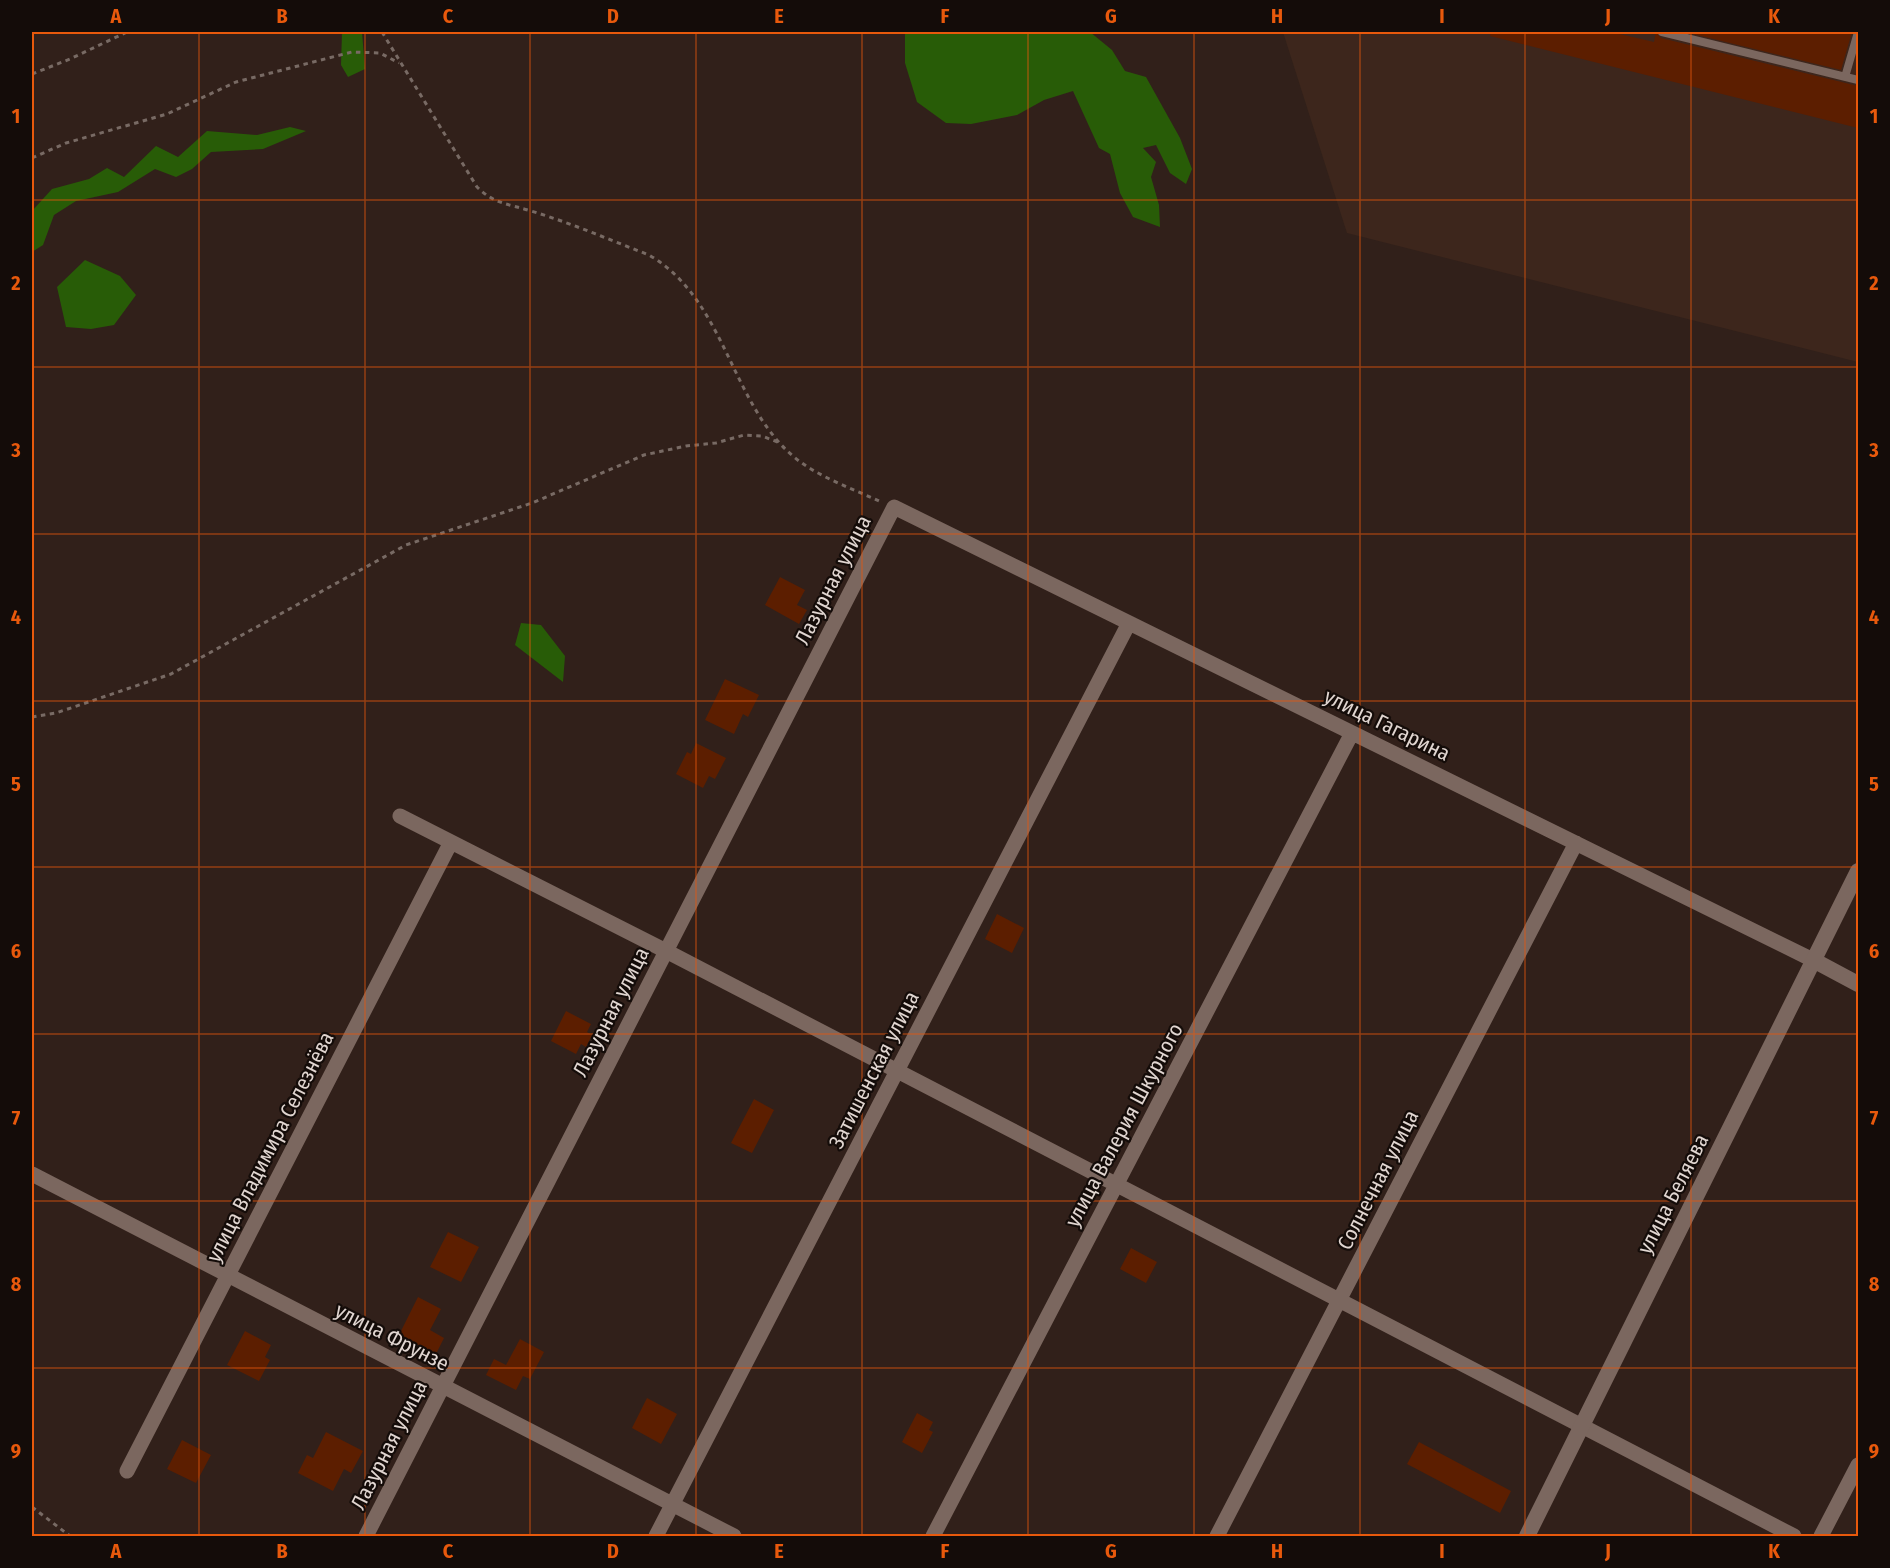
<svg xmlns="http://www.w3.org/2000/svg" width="1890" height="1568" viewBox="0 0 1890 1568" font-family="'Fira Sans Condensed',sans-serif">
	<rect width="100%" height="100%" fill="#31201a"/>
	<path fill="#3d261c" d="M 1283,32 L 1858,32 L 1858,362 L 1347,233 Z"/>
	<path fill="#285c07" d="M 342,32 L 362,32 L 365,69 L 348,77 L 341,65 Z
		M 905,32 L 1090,32 L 1112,50 L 1125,71 L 1146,77 L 1180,138 L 1192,169 L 1186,184 L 1170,173 L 1156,145 L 1143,148 L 1156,162 L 1151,177 L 1159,205 L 1160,227 L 1133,217 L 1120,193 L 1110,154 L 1099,148 L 1073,91 L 1044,100 L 1017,115 L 971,124 L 946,123 L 917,102 L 905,63 Z
		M 290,127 L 306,131 L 263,149 L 211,152 L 192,169 L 176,177 L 155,169 L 118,192 L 76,201 L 54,215 L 43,245 L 32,252 L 32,211 L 52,189 L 89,179 L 107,168 L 124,177 L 156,146 L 178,157 L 207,131 L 257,135 Z
		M 85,260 L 120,276 L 136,295 L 114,325 L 91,329 L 66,327 L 57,287 Z
		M 521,623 L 541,625 L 565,656 L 563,682 L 515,645 Z"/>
	<path fill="#5c1e00" d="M 1491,32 L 1611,32 L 1654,42 L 1656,32 L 1661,38 L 1858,86 L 1858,128 L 1490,36 Z
		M 1685,32 L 1852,32 L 1841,70 Z
		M 780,577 L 805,590 L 797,605 L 807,610 L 799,624 L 765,605 Z
		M 725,679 L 759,695 L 748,717 L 743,714 L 734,734 L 705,720 Z
		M 696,743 L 726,758 L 715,779 L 709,776 L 703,788 L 676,774 L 687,752 L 691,754 Z
		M 997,914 L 1024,928 L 1012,953 L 985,939 Z
		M 566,1011 L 591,1024 L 587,1032 L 592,1035 L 586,1047 L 581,1044 L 576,1054 L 551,1041 Z
		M 754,1099 L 774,1110 L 752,1153 L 731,1143 Z
		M 448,1232 L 479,1247 L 461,1282 L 430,1267 Z
		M 1131,1248 L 1157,1262 L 1146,1283 L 1120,1269 Z
		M 418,1297 L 441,1309 L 430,1330 L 444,1338 L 436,1354 L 399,1335 Z
		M 245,1331 L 271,1345 L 265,1357 L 270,1360 L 259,1381 L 227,1365 Z
		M 520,1339 L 544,1352 L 530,1379 L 523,1376 L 516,1390 L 486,1375 L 494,1359 L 506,1365 Z
		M 647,1398 L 677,1414 L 661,1444 L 632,1428 Z
		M 917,1413 L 933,1422 L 929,1430 L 933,1432 L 922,1453 L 902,1442 Z
		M 326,1432 L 363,1451 L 351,1473 L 344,1469 L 333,1491 L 298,1473 L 307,1455 L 313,1458 Z
		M 182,1440 L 211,1455 L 196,1483 L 167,1469 Z
		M 1419,1442 L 1511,1491 L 1500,1513 L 1407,1464 Z"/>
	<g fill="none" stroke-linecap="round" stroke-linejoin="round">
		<path stroke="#786a64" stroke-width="3" stroke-dasharray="4.5 4.5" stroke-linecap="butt" d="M 382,32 L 477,187 C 494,204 509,204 531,211 C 571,223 610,240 649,255 C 726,300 730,403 794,457 C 818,477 851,488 879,501
			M 32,74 L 70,59 L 127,32
			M 32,158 L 66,143 L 167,114 L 236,82 L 352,52 L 380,53 L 399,63
			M 32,717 L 56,713 L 171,674 L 406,545 L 532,503 L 644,455 L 686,446 L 716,443 L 744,435 L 762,436 L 780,443
			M 32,1507 L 70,1536"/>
		<path stroke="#7b675f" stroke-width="8" d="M 1662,32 L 1858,80
			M 1845,77 L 1858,32"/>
		<path stroke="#7b675f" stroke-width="15" d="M 400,816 L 666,951 L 1794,1536
			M 32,1174 L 734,1536
			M 127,1471 L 451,842
			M 366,1536 L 894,507 L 1815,961
			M 656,1536 L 1129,623
			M 933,1536 L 1352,733
			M 1217,1536 L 1576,843
			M 1821,1536 L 1858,1465"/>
		<path stroke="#7b675f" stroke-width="16" d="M 1815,961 L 1858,984
			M 1527,1536 L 1858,871"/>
	</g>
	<path fill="none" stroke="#e8590c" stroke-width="1.5" stroke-opacity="0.55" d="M 199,32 L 199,1536M 365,32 L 365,1536M 530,32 L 530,1536M 696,32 L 696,1536M 862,32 L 862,1536M 1028,32 L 1028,1536M 1194,32 L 1194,1536M 1360,32 L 1360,1536M 1525,32 L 1525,1536M 1691,32 L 1691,1536M 32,200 L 1858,200M 32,367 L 1858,367M 32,534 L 1858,534M 32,701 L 1858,701M 32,867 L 1858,867M 32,1034 L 1858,1034M 32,1201 L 1858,1201M 32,1368 L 1858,1368"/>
	<g text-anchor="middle" stroke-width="4.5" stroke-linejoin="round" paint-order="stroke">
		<g font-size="21" fill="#e1d6d1" stroke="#140c09">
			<text transform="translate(833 580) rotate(-63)" y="7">Лазурная улица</text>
			<text transform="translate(1387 725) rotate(26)" y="7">улица Гагарина</text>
			<text transform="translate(611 1012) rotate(-63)" y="7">Лазурная улица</text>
			<text transform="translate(874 1070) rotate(-63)" y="7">Затишенская улица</text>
			<text transform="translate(1124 1125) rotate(-62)" y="7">улица Валерия Шкурного</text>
			<text transform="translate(270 1147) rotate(-63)" y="7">улица Владимира Селезнёва</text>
			<text transform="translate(1378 1180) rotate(-63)" y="7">Солнечная улица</text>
			<text transform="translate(1673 1194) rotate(-63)" y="7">улица Беляева</text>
			<text transform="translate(392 1337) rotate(27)" y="7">улица Фрунзе</text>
			<text transform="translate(389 1445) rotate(-63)" y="7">Лазурная улица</text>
		</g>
	</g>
	<rect width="1890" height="1568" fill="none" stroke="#140c09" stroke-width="66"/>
	<rect x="33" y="33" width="1824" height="1502" fill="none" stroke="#e8590c" stroke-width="2"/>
	<g font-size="20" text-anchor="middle" font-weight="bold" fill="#e8590c">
		<text x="116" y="23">A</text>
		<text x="282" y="23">B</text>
		<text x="448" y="23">C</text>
		<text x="613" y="23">D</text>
		<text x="779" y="23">E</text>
		<text x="945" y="23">F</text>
		<text x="1111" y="23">G</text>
		<text x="1277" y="23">H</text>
		<text x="1442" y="23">I</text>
		<text x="1608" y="23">J</text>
		<text x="1774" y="23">K</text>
		<text x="16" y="123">1</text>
		<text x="1874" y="123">1</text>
		<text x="16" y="290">2</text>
		<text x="1874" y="290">2</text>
		<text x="16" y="457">3</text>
		<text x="1874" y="457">3</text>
		<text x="16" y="624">4</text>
		<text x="1874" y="624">4</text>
		<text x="16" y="791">5</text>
		<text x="1874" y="791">5</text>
		<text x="16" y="958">6</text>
		<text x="1874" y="958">6</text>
		<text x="16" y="1125">7</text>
		<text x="1874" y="1125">7</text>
		<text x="16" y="1291">8</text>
		<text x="1874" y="1291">8</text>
		<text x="16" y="1458">9</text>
		<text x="1874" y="1458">9</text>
		<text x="116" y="1558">A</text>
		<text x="282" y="1558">B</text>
		<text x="448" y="1558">C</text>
		<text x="613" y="1558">D</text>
		<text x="779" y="1558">E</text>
		<text x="945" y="1558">F</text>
		<text x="1111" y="1558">G</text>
		<text x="1277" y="1558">H</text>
		<text x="1442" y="1558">I</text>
		<text x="1608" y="1558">J</text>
		<text x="1774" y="1558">K</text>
	</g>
</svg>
